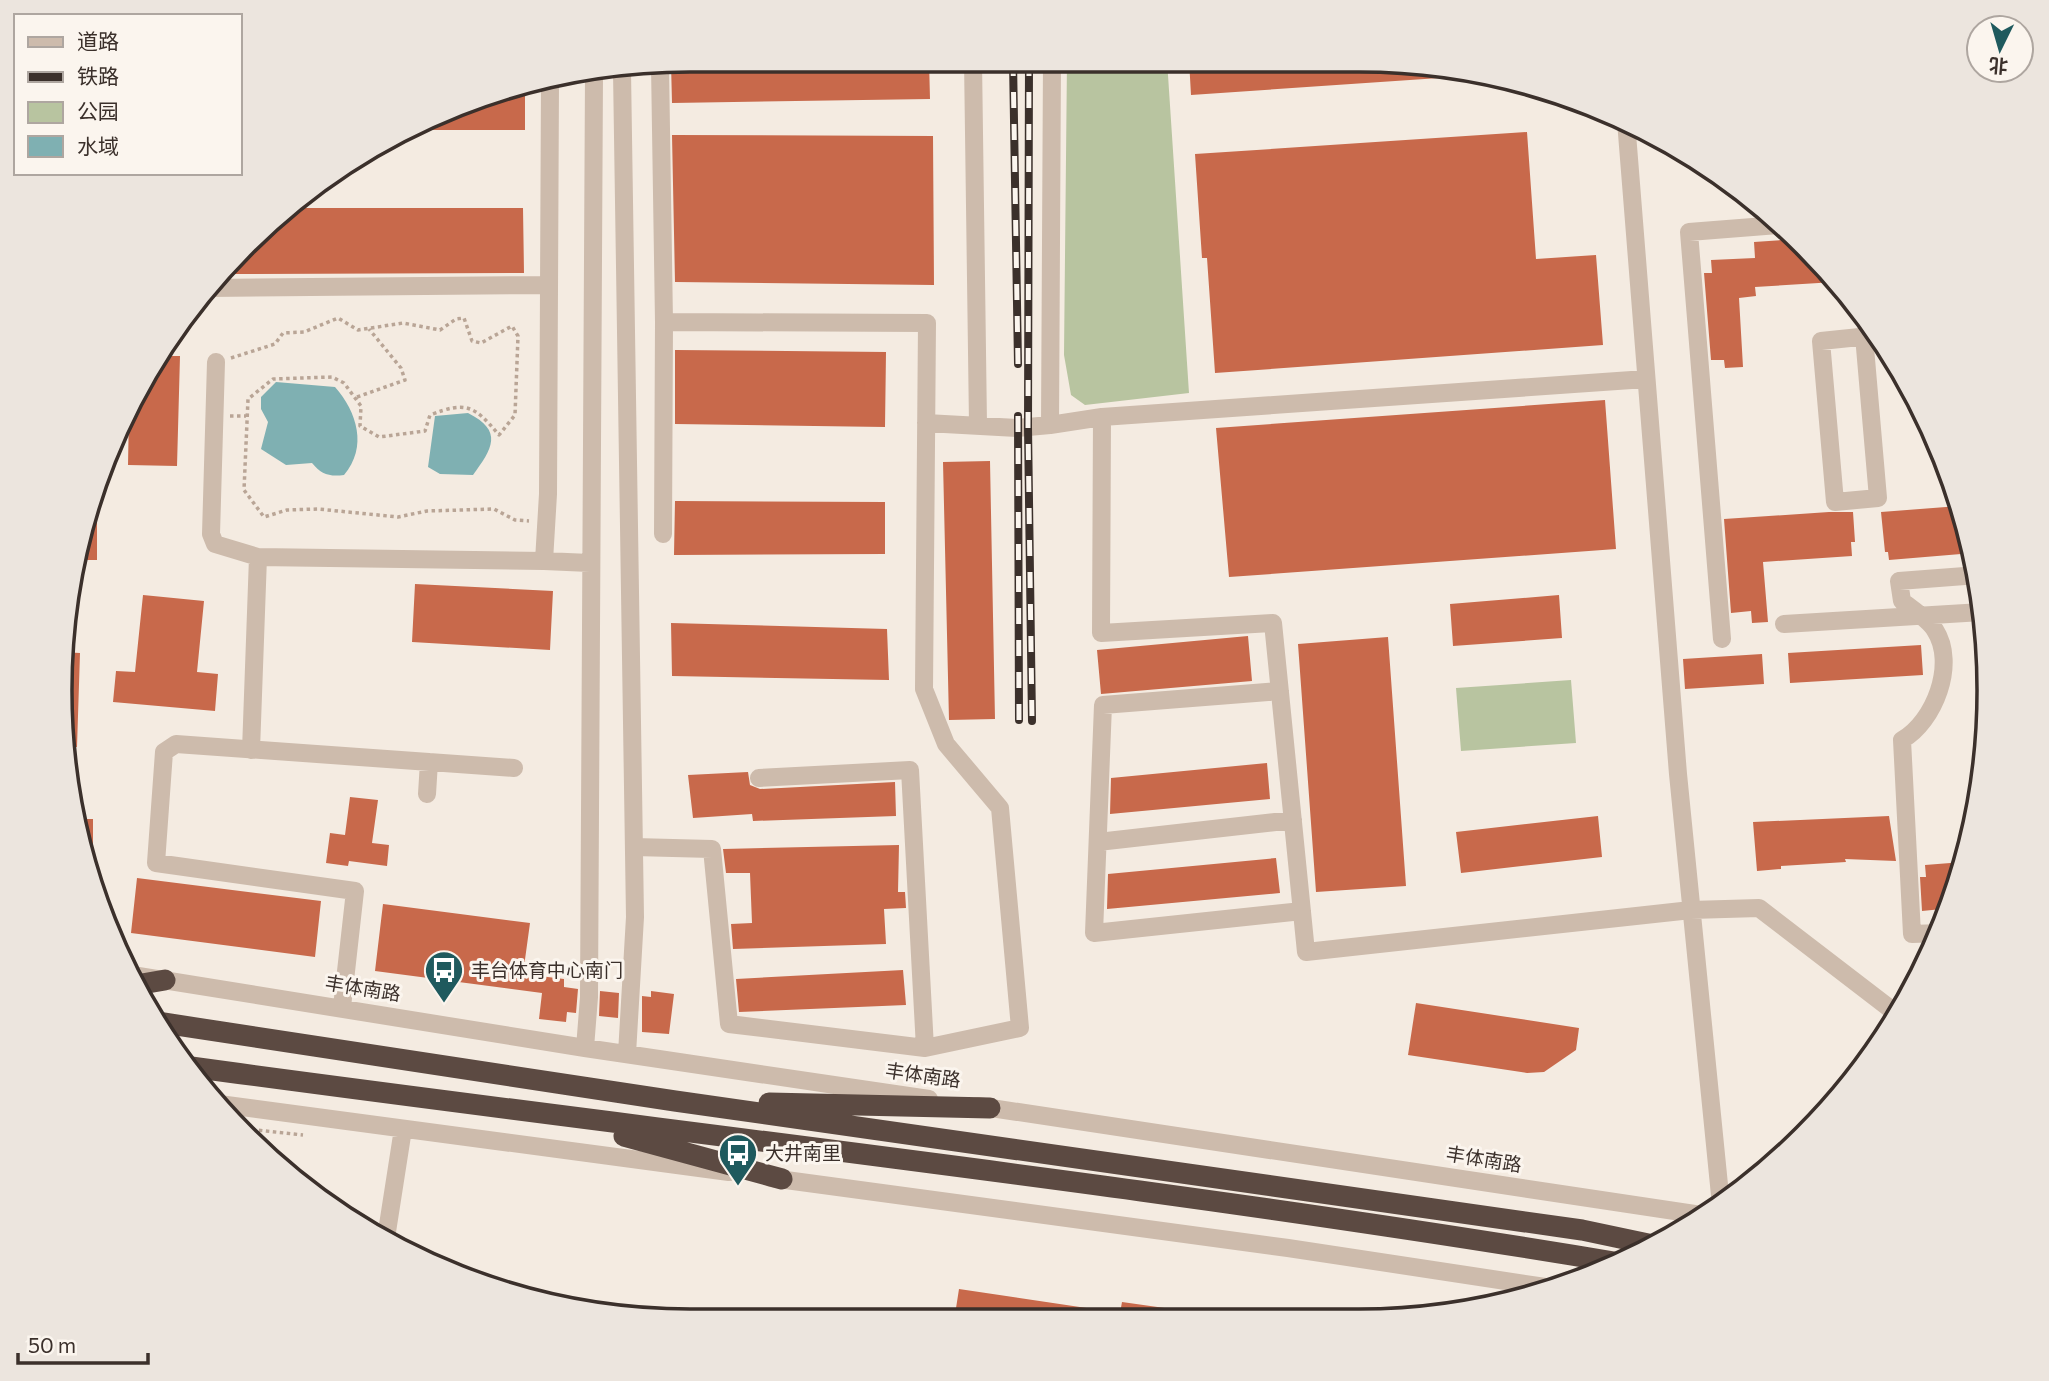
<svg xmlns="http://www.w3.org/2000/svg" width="2049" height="1381" viewBox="0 0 2049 1381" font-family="Commissioner,'Noto Sans SC',sans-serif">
	<rect width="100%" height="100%" fill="#f4ebe1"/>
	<path fill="#b8c4a0" d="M 1067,60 L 1167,60 L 1189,393 L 1085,405 L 1071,395 L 1064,355 Z
		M 1571,680 L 1576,743 L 1461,751 L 1456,688 Z"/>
	<path fill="#7fb0b2" d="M 276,382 L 335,387 C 357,412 368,447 344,475 C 329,477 321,474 312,463 L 286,465 L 261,449 L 268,422 L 261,409 L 261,397 Z
		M 468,413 C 504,431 492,449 473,475 L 440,474 L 428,467 L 435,416 Z"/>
	<path fill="#c8694b" d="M 690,60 L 929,60 L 930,99 L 672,103 L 671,63 Z
		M 1189,60 L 1359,60 L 1455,69 L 1454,77 L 1191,95 Z
		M 525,87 L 525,130 L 412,130 L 488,93 Z
		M 1527,132 L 1536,259 L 1596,255 L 1603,345 L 1215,373 L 1207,258 L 1202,258 L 1195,154 Z
		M 672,135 L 933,136 L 934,285 L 675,282 Z
		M 295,208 L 523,208 L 524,273 L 224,274 Z
		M 1797,239 L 1835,282 L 1755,287 L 1756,296 L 1739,298 L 1743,367 L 1725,368 L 1724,360 L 1711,360 L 1704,273 L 1712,273 L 1711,260 L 1755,258 L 1754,242 Z
		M 675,350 L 886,352 L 885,427 L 675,424 Z
		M 161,356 L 180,356 L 177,466 L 128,465 L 129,412 Z
		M 1605,400 L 1616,549 L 1229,577 L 1216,428 Z
		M 990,461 L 995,719 L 949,720 L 943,462 Z
		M 675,501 L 885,502 L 885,554 L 674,555 Z
		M 1959,506 L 1973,553 L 1889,560 L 1888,552 L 1885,552 L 1881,512 Z
		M 1829,512 L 1853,512 L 1855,542 L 1851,542 L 1852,556 L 1763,562 L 1768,622 L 1752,623 L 1751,611 L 1731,613 L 1724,519 Z
		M 92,517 L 97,517 L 97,560 L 82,560 Z
		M 415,584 L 553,591 L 550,650 L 412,642 Z
		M 143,595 L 204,601 L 197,672 L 218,674 L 215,711 L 113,702 L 116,671 L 135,672 Z
		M 1559,595 L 1562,638 L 1453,646 L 1450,604 Z
		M 671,623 L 887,629 L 889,680 L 672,676 Z
		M 1248,636 L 1252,681 L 1101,694 L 1097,650 Z
		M 1388,637 L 1406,886 L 1316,892 L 1298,644 Z
		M 1921,645 L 1923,675 L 1790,683 L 1788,653 Z
		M 61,652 L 80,653 L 77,747 L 67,747 Z
		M 1762,654 L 1764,684 L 1685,689 L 1683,659 Z
		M 1267,763 L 1270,799 L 1110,814 L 1111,778 Z
		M 748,772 L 750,785 L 760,789 L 895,782 L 896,816 L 753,821 L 752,814 L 693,818 L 688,775 Z
		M 350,797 L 378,800 L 372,843 L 389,845 L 387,866 L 349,861 L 348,866 L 326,863 L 330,833 L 345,835 Z
		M 1598,816 L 1602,857 L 1461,873 L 1456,832 Z
		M 1889,816 L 1896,861 L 1845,859 L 1846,862 L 1781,866 L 1781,869 L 1757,871 L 1753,822 Z
		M 74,819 L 93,819 L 93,868 L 92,868 Z
		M 899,845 L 898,892 L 905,892 L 906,908 L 884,909 L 886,944 L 733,949 L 731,924 L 752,923 L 750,873 L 726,873 L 723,849 Z
		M 1276,858 L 1280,893 L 1107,909 L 1108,874 Z
		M 1963,862 L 1950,903 L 1941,904 L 1942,909 L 1922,911 L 1920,877 L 1926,877 L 1925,865 Z
		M 137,878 L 321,901 L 315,957 L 131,933 Z
		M 383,904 L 530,923 L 523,974 L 564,979 L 564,987 L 578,989 L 576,1013 L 567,1012 L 566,1022 L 539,1019 L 542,993 L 375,971 Z
		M 903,970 L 906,1005 L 739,1012 L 736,979 Z
		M 600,991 L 619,993 L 618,1018 L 599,1016 Z
		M 651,991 L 674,994 L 669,1034 L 642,1032 L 642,996 L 651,997 Z
		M 1416,1003 L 1579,1028 L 1576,1050 L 1544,1072 L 1527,1073 L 1408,1055 Z
		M 959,1289 L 1120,1313 L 1122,1302 L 1200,1313 L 1200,1321 L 954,1321 Z"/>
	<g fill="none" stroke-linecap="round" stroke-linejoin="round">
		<path stroke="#b9a596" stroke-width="3.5" stroke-dasharray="3.5 3.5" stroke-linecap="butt" d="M 231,358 L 275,344 L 283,333 L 304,332 L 338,318 L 358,330 L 403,323 L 440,330 L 456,319 L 464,318 L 472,341 L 481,343 L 512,326 L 518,336 L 515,415 L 499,435 C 474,405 466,401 430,415 L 425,431 L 379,437 L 360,426 L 361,406 L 344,383 L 332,377 L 273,379 L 248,399 L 244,490 L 264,517 L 287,510 L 318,509 L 398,517 L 427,511 L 494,509 L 515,520 L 529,521
			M 357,397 L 405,380 L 401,368 L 369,329
			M 230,416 L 246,416
			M 238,1128 L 303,1135"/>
		<path stroke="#cdbbac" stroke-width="18" d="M 973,60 L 978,424
			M 1052,60 L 1050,425 L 1102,417 L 1101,633 L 1273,623 L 1306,952 L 1691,910 L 1759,908 L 1897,1014
			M 660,65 L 664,322
			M 622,71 L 635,917 L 627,1054
			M 550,83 L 548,494 L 544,561 L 590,563
			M 1626,121 L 1678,774 L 1721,1205
			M 209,288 L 549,285
			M 1864,336 L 1878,498 L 1835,502 L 1821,341 L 1879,335
			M 216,362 L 211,534 L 215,544 L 258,557
			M 1102,417 L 1646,379
			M 926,423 L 1017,428 L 1050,425
			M 663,534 L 664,322 L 927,323 L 924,689 L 946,744 L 1000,808 L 1020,1028 L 925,1048
			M 1784,624 L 1982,612
			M 1722,639 L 1689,232 L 1778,225
			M 1280,691 L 1103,705 L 1094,933 L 1302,911
			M 251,750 L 258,557 L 544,561
			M 427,794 L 429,762
			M 1098,842 L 1293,820
			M 634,847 L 712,849 L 729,1024 L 925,1048 L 910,770 L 759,778
			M 1941,933 L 1912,934 L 1902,740 C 1934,722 1957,664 1935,630 C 1928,619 1912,609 1902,601 L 1899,581 L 1978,575
			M 132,975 L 585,1048 L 929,1099
			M 342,1007 L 355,891 L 156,863 L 164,752 L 176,744 L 514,768
			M 585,1048 L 589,997 L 594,75
			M 219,1104 L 729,1172
			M 978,1106 L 1708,1216
			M 771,1178 L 1288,1248 L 1552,1288
			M 386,1238 L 403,1129"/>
		<path stroke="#5c4a42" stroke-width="21" d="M 136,985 L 165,980
			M 157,1022 L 675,1101 L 1582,1230 L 1653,1245
			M 191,1067 C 667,1132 1146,1184 1620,1263
			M 769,1103 L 990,1108
			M 624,1136 L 782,1179"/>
		<g stroke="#3b302b" stroke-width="8">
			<path id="rail" d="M 1013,60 L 1018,364
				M 1029,60 L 1028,427 L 1032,721
				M 1018,416 L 1019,720"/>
		</g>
		<use href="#rail" stroke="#fbf5ee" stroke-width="5" stroke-dasharray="16" stroke-linecap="butt"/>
	</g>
	<defs>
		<g id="bus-pin" transform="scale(2.0125)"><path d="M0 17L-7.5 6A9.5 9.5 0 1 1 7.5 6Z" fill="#1f5a5e" stroke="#fbf5ee"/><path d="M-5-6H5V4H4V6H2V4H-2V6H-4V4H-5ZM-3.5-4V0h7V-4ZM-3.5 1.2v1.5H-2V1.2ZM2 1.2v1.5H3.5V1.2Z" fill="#fff"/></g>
	</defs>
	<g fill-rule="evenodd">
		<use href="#bus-pin" x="444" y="970"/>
		<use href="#bus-pin" x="738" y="1153"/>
	</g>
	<g text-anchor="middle" stroke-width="6" stroke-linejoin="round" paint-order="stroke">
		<g font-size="19" fill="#3b302b" stroke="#fbf5ee" text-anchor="start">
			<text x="471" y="977">丰台体育中心南门</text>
			<text x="765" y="1160">大井南里</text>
		</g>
		<g font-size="19" fill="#3b302b" stroke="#fbf5ee">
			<text transform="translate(363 988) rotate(9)" y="7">丰体南路</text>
			<text transform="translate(923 1075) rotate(8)" y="7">丰体南路</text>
			<text transform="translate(1484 1159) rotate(9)" y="7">丰体南路</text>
		</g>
	</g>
	<path d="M0 0H2049V1381H0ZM690 72H1359A618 618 0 0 1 1977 690V691A618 618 0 0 1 1359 1309H690A618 618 0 0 1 72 691V690A618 618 0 0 1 690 72Z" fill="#ece5de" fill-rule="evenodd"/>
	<path fill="none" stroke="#3b302b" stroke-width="3.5" d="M690 72H1359A618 618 0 0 1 1977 690V691A618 618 0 0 1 1359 1309H690A618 618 0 0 1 72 691V690A618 618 0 0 1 690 72Z"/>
	<rect x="14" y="14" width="228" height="161" fill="#fbf5ee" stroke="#aea6a0" stroke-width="2"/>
	<rect x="28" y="37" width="35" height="10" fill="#cdbbac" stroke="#aea6a0" stroke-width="2"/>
	<text x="77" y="49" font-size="21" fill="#3b302b">道路</text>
	<rect x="28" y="72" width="35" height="10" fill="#3b302b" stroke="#aea6a0" stroke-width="2"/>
	<text x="77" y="84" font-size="21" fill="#3b302b">铁路</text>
	<rect x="28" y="102" width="35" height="21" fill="#b8c4a0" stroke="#aea6a0" stroke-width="2"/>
	<text x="77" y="119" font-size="21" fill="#3b302b">公园</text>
	<rect x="28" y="136" width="35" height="21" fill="#7fb0b2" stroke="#aea6a0" stroke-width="2"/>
	<text x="77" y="154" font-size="21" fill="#3b302b">水域</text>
	<g transform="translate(2000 49) rotate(185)"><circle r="33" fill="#fbf5ee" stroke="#aea6a0" stroke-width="2"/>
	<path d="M0-5L12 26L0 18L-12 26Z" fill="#1f5a5e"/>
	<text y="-10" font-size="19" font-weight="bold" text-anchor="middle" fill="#3b302b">北</text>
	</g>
	<path d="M18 1353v10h130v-10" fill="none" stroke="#3b302b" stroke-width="3.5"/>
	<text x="28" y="1353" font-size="21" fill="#3b302b" stroke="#fbf5ee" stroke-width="5" paint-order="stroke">50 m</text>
</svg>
